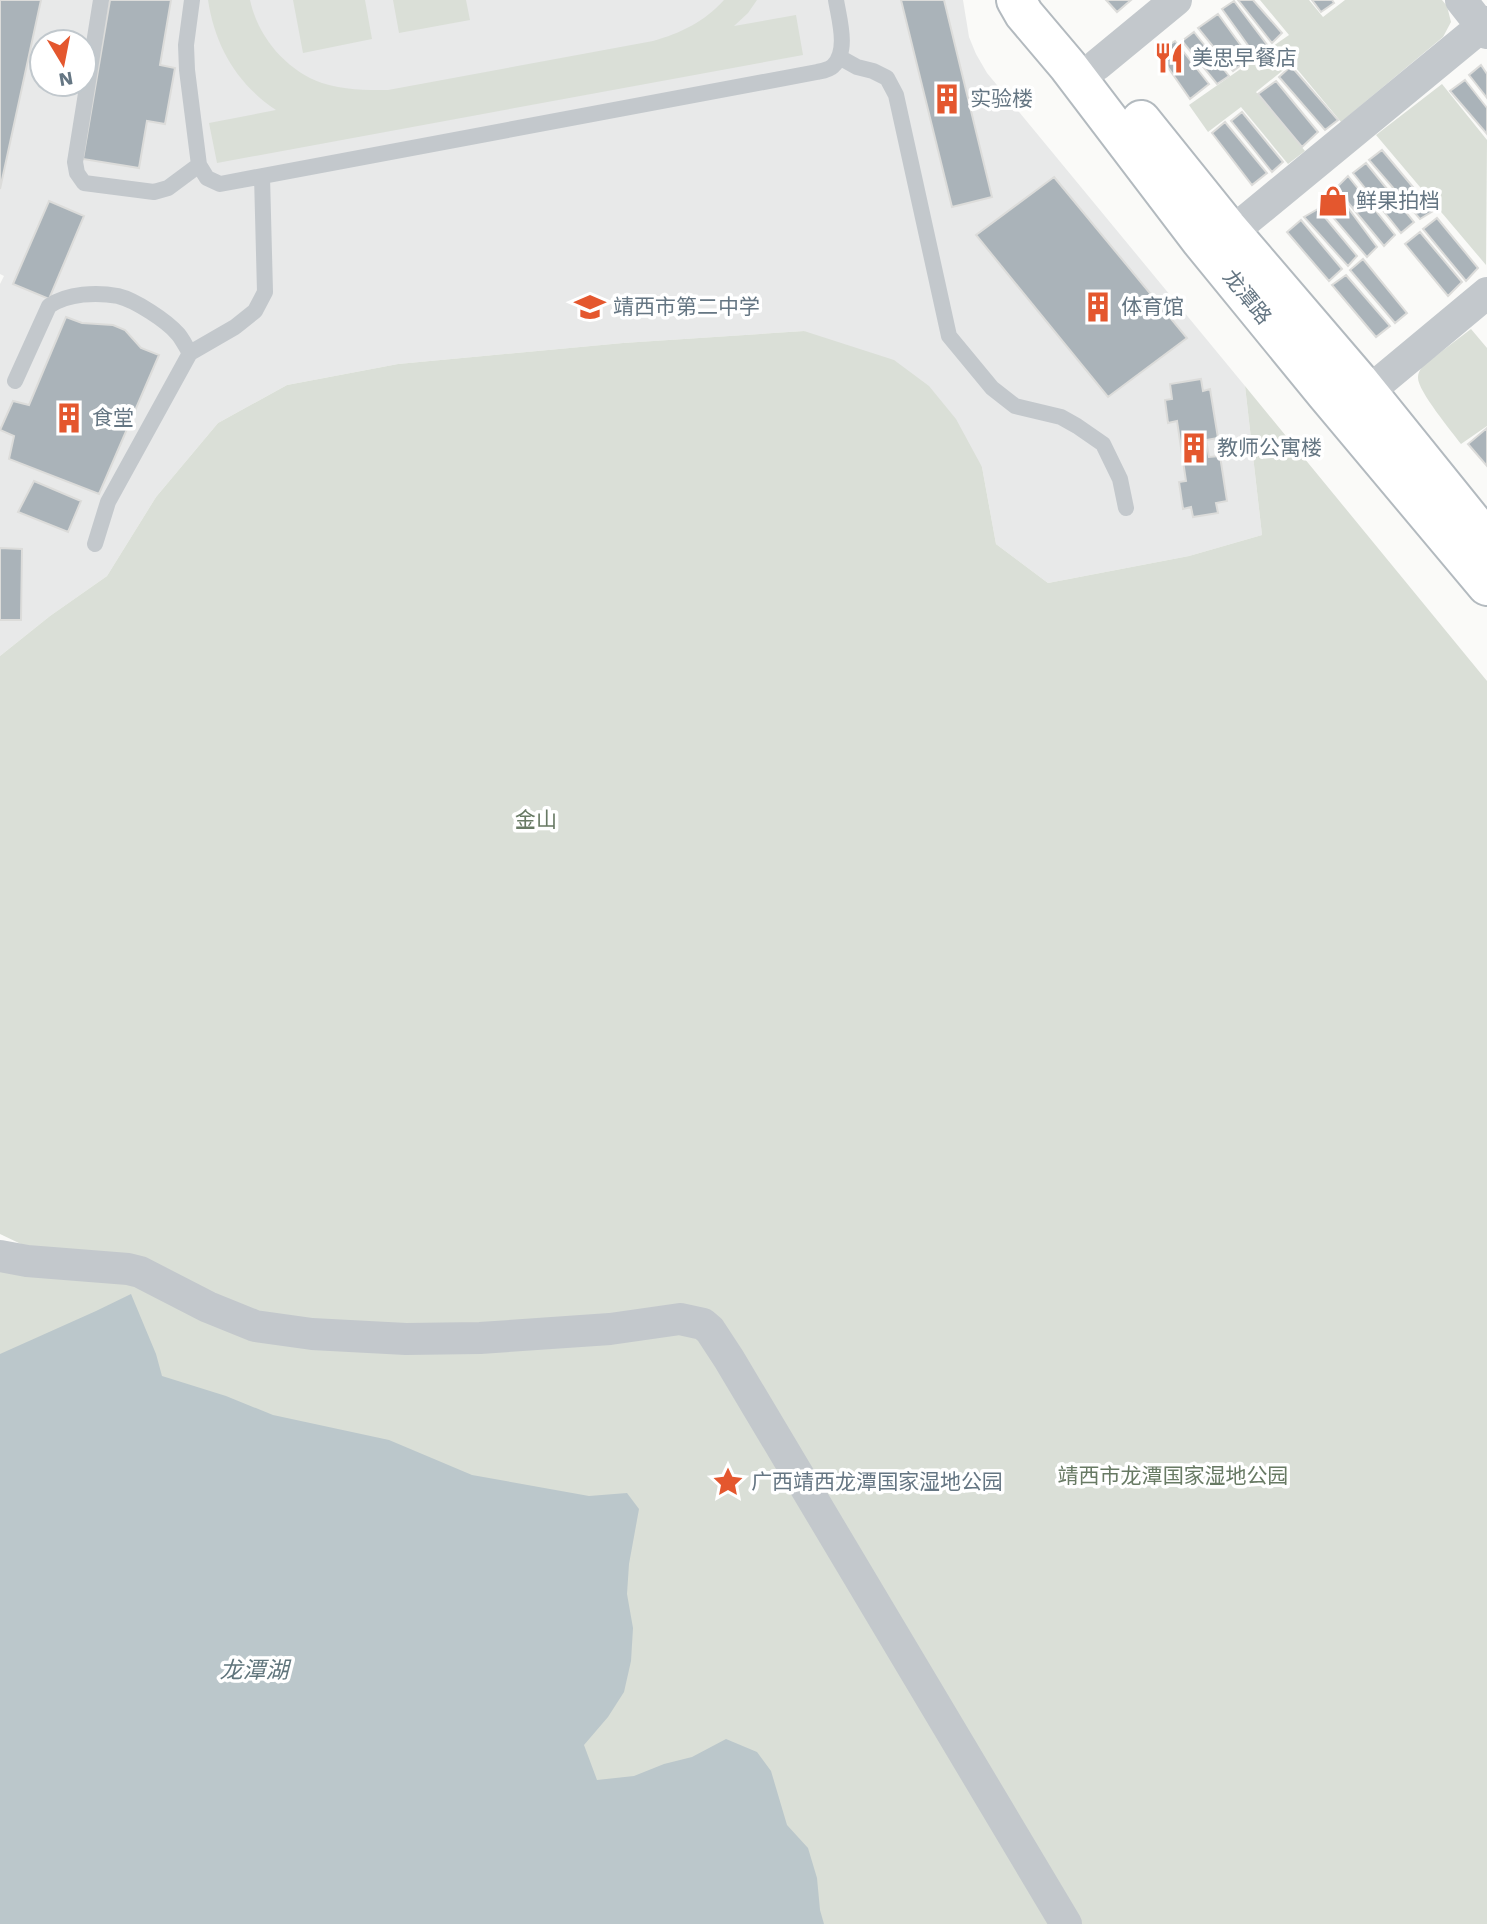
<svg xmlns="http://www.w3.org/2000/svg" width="1487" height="1924" viewBox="0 0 1487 1924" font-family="'Work Sans','Noto Sans SC',sans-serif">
	<rect width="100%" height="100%" fill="#fafaf8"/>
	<path fill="#e8e9e9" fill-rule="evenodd" d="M 0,0 L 963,0 L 969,37 L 976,54 L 987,73 L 1245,386 L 1262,535 L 1189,556 L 1048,583 L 996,544 L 982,467 L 804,331 L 623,343 L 398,364 L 287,385 L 218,423 L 156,497 L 107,576 L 50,616 L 0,656 L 0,284 L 4,276 L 0,274 ZM 42,42 L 84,42 L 84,84 L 42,84 Z"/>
	<path fill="#dadfd7" d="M 208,0 L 250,0 C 258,37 286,70 322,83 C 343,90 366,90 388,90 L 653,41 C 681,33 704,22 724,0 L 757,0 L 748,13 L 734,26 L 796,15 L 803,55 L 217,163 L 209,123 L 276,110 C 237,84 215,46 208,0 Z
		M 293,0 L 365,0 L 372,39 L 303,53 Z
		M 393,0 L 466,0 L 470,20 L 399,33 Z
		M 1260,0 L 1309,0 L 1323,17 L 1345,0 L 1442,0 L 1447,6 L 1451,22 L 1443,37 L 1341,122 L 1292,63 L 1256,92 L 1305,151 L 1288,164 L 1241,107 L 1208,132 L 1189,105 L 1289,35 Z
		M 1442,84 L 1487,140 L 1486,265 L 1376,135 Z
		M 1471,329 L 1487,348 L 1487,426 L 1461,444 C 1452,432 1418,391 1418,378 C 1418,372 1421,368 1425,364 Z
		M 804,331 L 894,360 L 929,386 L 956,419 L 982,467 L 996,544 L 1048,583 L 1189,556 L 1262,535 L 1245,386 L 1487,681 L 1487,1924 L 0,1924 L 0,1242 L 21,1244 L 0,1234 L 0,656 L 50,616 L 107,576 L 156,497 L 218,423 L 287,385 L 398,364 L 623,343 Z"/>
	<path fill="#bbc7cb" d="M 131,1294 L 156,1354 L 162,1376 L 226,1396 L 273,1415 L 389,1440 L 472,1475 L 589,1496 L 627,1493 L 639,1509 L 629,1564 L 627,1594 L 633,1628 L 631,1661 L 624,1692 L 608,1717 L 584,1745 L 597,1780 L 634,1776 L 664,1764 L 692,1757 L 726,1739 L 757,1752 L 771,1771 L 787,1825 L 808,1848 L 817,1878 L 820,1910 L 824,1924 L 0,1924 L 0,1354 L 96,1311 Z"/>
	<path fill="#aab3b9" stroke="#dcdcda" stroke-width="2" d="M 0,0 L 41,0 L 0,189 Z
		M 110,0 L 171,0 L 160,65 L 175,68 L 165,124 L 147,121 L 139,168 L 83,159 Z
		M 901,0 L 944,0 L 992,197 L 952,207 Z
		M 1106,0 L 1131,0 L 1117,12 Z
		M 1238,0 L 1253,0 L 1282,33 L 1272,43 Z
		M 1312,0 L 1332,0 L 1334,3 L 1321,12 Z
		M 1234,1 L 1268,46 L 1255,55 L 1222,9 Z
		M 1218,14 L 1250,58 L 1233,71 L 1198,28 Z
		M 1194,32 L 1229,76 L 1217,84 L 1182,41 Z
		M 1175,41 L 1209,84 L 1190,99 L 1158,53 Z
		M 1481,65 L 1487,74 L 1487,98 L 1469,75 Z
		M 1291,66 L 1338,120 L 1325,130 L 1279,77 Z
		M 1465,80 L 1487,108 L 1487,134 L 1450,91 Z
		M 1276,81 L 1318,132 L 1302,147 L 1258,94 Z
		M 1242,112 L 1283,162 L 1272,172 L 1231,121 Z
		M 1225,122 L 1267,173 L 1252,185 L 1212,133 Z
		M 1382,150 L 1433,211 L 1420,219 L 1369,160 Z
		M 1366,163 L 1414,222 L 1401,233 L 1353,173 Z
		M 1348,176 L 1395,235 L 1384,246 L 1336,188 Z
		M 1054,177 L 1187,338 L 1108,397 L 976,235 Z
		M 1334,189 L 1377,247 L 1367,257 L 1319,201 Z
		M 49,201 L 84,216 L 49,299 L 13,284 Z
		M 1318,209 L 1357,256 L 1348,266 L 1304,217 Z
		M 1437,218 L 1478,268 L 1466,281 L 1423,229 Z
		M 1301,220 L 1342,269 L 1329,281 L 1287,232 Z
		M 1420,232 L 1462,282 L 1448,296 L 1405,244 Z
		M 1363,259 L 1407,313 L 1395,323 L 1350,270 Z
		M 1346,275 L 1390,326 L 1376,337 L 1332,285 Z
		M 66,317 L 82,323 L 113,325 L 125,330 L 141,348 L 159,355 L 99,494 L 9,459 L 14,436 L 0,430 L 13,401 L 29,405 Z
		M 1201,379 L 1203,391 L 1210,389 L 1218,438 L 1206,440 L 1209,457 L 1220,456 L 1227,501 L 1216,503 L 1218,513 L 1193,517 L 1191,507 L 1183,509 L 1179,482 L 1186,481 L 1177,421 L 1168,423 L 1165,400 L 1172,399 L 1170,384 Z
		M 1487,428 L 1487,466 L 1468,444 Z
		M 34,481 L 81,501 L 68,532 L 18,512 Z
		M 0,548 L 22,549 L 21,620 L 0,620 Z"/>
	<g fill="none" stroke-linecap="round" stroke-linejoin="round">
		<g stroke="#b3babf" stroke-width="42">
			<path id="secondary" d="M 1016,0 L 1024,14 L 1068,66 L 1201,241 L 1326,394 L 1487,586
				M 1141,120 L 1227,227 L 1358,380 L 1487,540"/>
		</g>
		<path stroke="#c3c8cc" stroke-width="16" d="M 101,0 L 75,162 L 77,173 L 84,183 L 154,192 L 168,188 L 199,165
			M 192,0 L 186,45 L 187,70 L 199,165 L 207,178 L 220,184 L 817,72 C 822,71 829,70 833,66 C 849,51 839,19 836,0
			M 839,57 L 857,67 L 873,71 L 887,78 L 896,95 L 949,336 L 992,388 L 1015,406 L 1061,417 L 1077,426 L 1103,444 L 1120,479 L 1126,508
			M 15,381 L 49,306 C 68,293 97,292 118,296 C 135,300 167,321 178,334 C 183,340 186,347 190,353
			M 95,544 L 108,502 L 190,353 L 235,327 L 255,311 L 265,292 L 262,176"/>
		<path stroke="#c3c8cc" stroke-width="32" d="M 1461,0 L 1487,33
			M 1097,65 L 1176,0
			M 1232,232 L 1487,22
			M 1368,392 L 1487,293
			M 0,1256 L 27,1261 L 128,1269 L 140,1272 L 208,1307 L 255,1326 L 312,1334 L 406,1339 L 480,1338 L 610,1329 L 680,1319 L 703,1324 L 710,1330 L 729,1359 L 1066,1924"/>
		<use href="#secondary" stroke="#fff" stroke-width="38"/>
	</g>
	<defs>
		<g id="restaurant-bare" transform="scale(2.415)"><path d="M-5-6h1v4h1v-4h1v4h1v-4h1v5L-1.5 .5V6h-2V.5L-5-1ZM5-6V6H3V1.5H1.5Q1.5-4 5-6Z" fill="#e4572e" stroke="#fff" stroke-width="2.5" paint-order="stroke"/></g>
		<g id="building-bare" transform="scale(2.415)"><path d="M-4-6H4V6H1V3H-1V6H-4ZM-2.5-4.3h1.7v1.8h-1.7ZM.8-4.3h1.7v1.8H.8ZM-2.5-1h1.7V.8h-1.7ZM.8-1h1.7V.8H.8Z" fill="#e4572e" stroke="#fff" stroke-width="2.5" paint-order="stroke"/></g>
		<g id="shop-bare" transform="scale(2.415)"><path d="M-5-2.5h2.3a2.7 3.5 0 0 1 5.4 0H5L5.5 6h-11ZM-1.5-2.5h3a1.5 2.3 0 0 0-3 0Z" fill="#e4572e" stroke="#fff" stroke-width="2.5" paint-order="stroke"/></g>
		<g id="school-bare" transform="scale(2.415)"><path d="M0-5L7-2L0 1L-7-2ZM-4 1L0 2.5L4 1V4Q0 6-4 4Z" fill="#e4572e" stroke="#fff" stroke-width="2.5" paint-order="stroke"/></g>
		<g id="sight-bare" transform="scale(2.415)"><path d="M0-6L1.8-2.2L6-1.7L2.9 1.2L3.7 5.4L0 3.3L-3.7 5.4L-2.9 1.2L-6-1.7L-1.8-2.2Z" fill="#e4572e" stroke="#fff" stroke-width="2.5" paint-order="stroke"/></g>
	</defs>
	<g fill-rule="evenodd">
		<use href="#restaurant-bare" x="1169" y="58"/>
		<use href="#building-bare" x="947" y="99"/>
		<use href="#shop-bare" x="1333" y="201"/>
		<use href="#school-bare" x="590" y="307"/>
		<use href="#building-bare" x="1098" y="307"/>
		<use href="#building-bare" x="69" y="418"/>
		<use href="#building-bare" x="1194" y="448"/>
		<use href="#sight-bare" x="728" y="1482"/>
	</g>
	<g text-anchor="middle" stroke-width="7" stroke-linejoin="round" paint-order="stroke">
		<g font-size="21" fill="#657683" stroke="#fff" text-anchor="start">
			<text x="1192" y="65">美思早餐店</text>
			<text x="970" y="106">实验楼</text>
			<text x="1356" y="208">鲜果拍档</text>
			<text x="613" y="314">靖西市第二中学</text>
			<text x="1121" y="314">体育馆</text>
			<text x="92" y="425">食堂</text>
			<text x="1217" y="455">教师公寓楼</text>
			<text x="751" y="1489">广西靖西龙潭国家湿地公园</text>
		</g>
		<g font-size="21" fill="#657683" stroke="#fff">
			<text transform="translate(1247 297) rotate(51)" y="7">龙潭路</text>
		</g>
		<g font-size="21" fill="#687a64" stroke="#fff">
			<text x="536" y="827">金山</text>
			<text x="1173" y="1483">靖西市龙潭国家湿地公园</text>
		</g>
		<g font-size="23" font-style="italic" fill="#60757c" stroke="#fff">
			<text x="254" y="1678">龙潭湖</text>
		</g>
	</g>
	<g transform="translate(63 63) rotate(170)"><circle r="33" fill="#ffffff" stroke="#c1c8cd" stroke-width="2"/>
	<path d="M0-5L12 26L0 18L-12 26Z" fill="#e4572e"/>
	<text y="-10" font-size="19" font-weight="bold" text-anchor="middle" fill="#657683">N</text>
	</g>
</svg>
